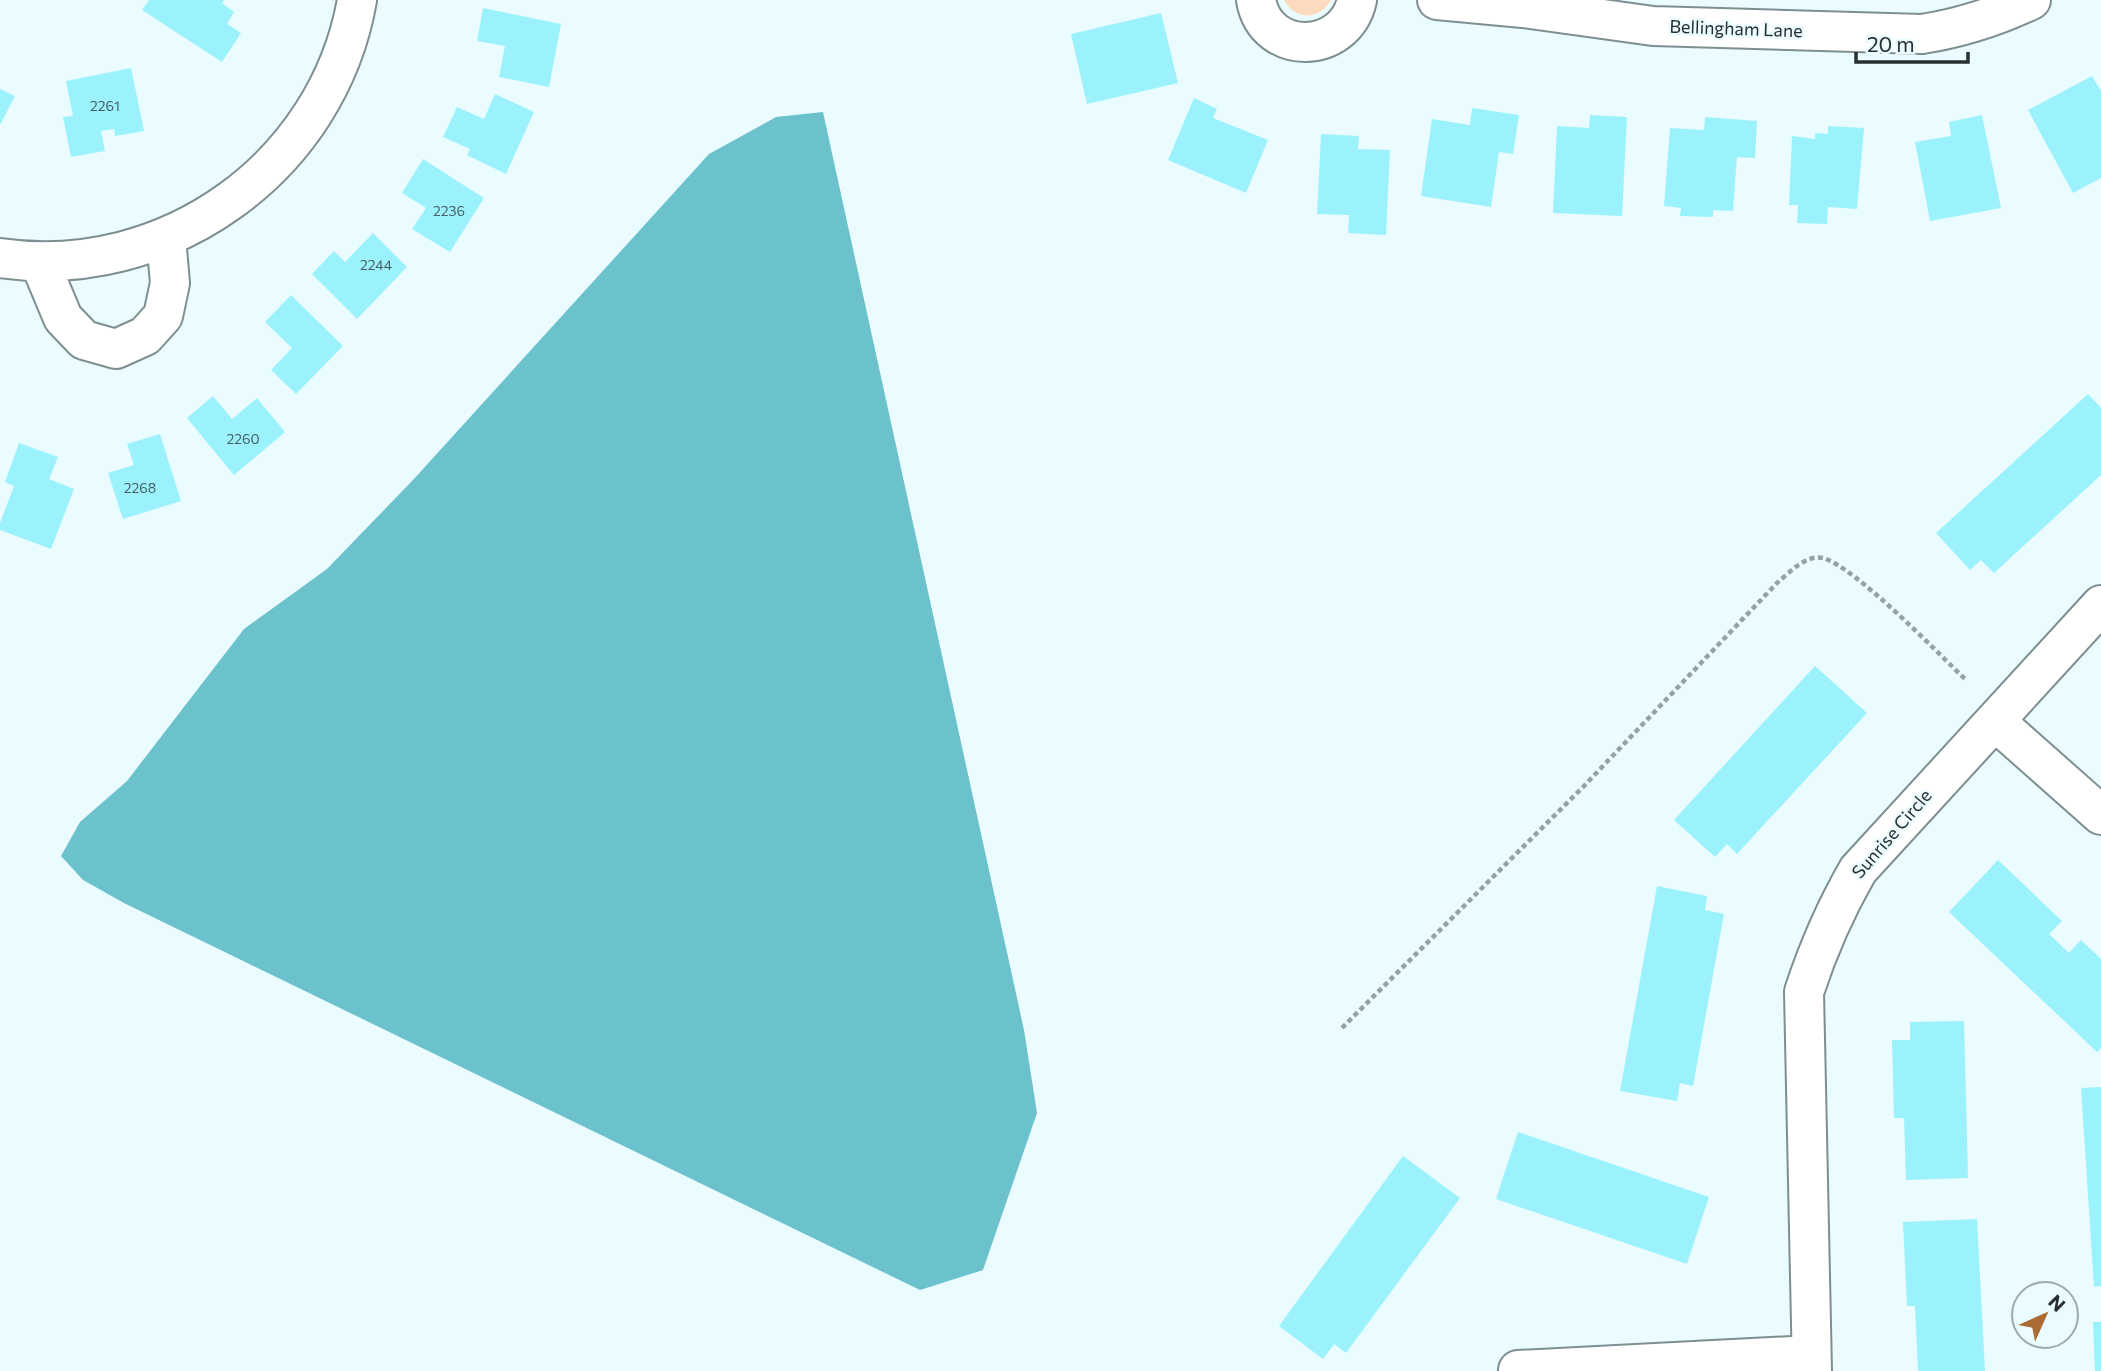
<svg xmlns="http://www.w3.org/2000/svg" width="2101" height="1371" viewBox="0 0 2101 1371" font-family="Commissioner,sans-serif">
	<rect width="100%" height="100%" fill="#eafcff"/>
	<path fill="#fedbbf" d="M 1284,0 L 1331,0 C 1320,20 1295,21 1284,0 Z"/>
	<path fill="#6bc1cc" d="M 823,112 L 1024,1030 L 1037,1113 L 983,1270 L 920,1290 L 124,903 L 83,880 L 61,856 L 80,822 L 127,781 L 244,629 L 327,569 L 413,480 L 709,154 L 776,117 Z"/>
	<path fill="#9bf2fd" d="M 149,0 L 224,0 L 222,3 L 234,12 L 227,24 L 241,33 L 222,62 L 142,10 Z
		M 483,8 L 561,24 L 549,87 L 499,77 L 505,46 L 477,41 Z
		M 1161,13 L 1178,83 L 1087,104 L 1071,34 Z
		M 131,68 L 144,131 L 115,136 L 114,129 L 101,131 L 105,151 L 71,157 L 63,117 L 73,116 L 66,81 Z
		M 2092,76 L 2101,91 L 2101,178 L 2073,193 L 2028,110 Z
		M 0,89 L 15,96 L 0,125 Z
		M 495,94 L 534,112 L 506,174 L 467,155 L 470,149 L 443,137 L 457,107 L 484,119 Z
		M 1194,98 L 1217,109 L 1213,118 L 1268,140 L 1246,193 L 1168,160 Z
		M 1472,108 L 1519,115 L 1513,154 L 1499,152 L 1491,207 L 1421,196 L 1432,119 L 1470,125 Z
		M 1590,115 L 1627,117 L 1622,216 L 1553,213 L 1557,126 L 1589,128 Z
		M 1982,115 L 2001,208 L 1930,221 L 1915,142 L 1951,136 L 1949,122 Z
		M 1705,117 L 1757,121 L 1755,158 L 1737,157 L 1733,211 L 1713,210 L 1713,217 L 1680,216 L 1681,208 L 1664,206 L 1670,128 L 1704,130 Z
		M 1828,126 L 1864,128 L 1857,209 L 1828,207 L 1827,224 L 1797,223 L 1798,205 L 1789,205 L 1792,136 L 1815,139 L 1815,133 L 1828,134 Z
		M 1321,134 L 1359,136 L 1358,149 L 1390,150 L 1386,235 L 1348,233 L 1349,215 L 1317,214 Z
		M 423,159 L 484,198 L 450,252 L 412,229 L 426,208 L 402,193 Z
		M 373,233 L 407,267 L 357,319 L 312,274 L 334,251 L 345,262 Z
		M 291,295 L 343,346 L 296,394 L 271,370 L 292,348 L 265,322 Z
		M 2088,394 L 2101,408 L 2101,475 L 1994,573 L 1981,560 L 1970,570 L 1936,533 Z
		M 213,396 L 232,419 L 257,398 L 285,432 L 234,475 L 187,418 Z
		M 160,434 L 181,501 L 123,519 L 108,473 L 134,465 L 127,444 Z
		M 19,443 L 58,457 L 49,479 L 74,489 L 51,549 L 0,530 L 0,523 L 14,486 L 5,482 Z
		M 1815,666 L 1867,713 L 1737,854 L 1727,844 L 1715,857 L 1674,820 Z
		M 1998,860 L 2062,921 L 2049,934 L 2069,953 L 2081,940 L 2101,959 L 2101,1048 L 2097,1052 L 1949,912 Z
		M 1657,886 L 1707,896 L 1705,910 L 1724,914 L 1693,1086 L 1680,1083 L 1677,1101 L 1620,1091 Z
		M 1964,1021 L 1968,1178 L 1906,1180 L 1904,1118 L 1894,1118 L 1892,1040 L 1910,1040 L 1910,1022 Z
		M 2101,1087 L 2101,1286 L 2094,1287 L 2081,1088 Z
		M 1518,1132 L 1709,1197 L 1687,1264 L 1496,1199 Z
		M 1403,1156 L 1460,1198 L 1346,1353 L 1334,1344 L 1323,1359 L 1279,1326 Z
		M 1977,1219 L 1985,1371 L 1918,1371 L 1915,1306 L 1907,1306 L 1903,1222 Z
		M 2093,1322 L 2101,1322 L 2101,1371 L 2095,1371 Z"/>
	<g fill="none" stroke-linecap="round" stroke-linejoin="round">
		<g stroke="#7e8f91" stroke-width="42">
			<path id="minor" d="M 1256,0 C 1266,57 1345,55 1357,0
				M 1437,0 L 1523,8 L 1653,26 L 1922,34 C 1961,28 1995,17 2031,0
				M 0,258 C 167,282 328,167 357,0
				M 40,263 L 63,318 L 84,340 L 116,349 L 145,336 L 163,316 L 170,283 L 166,238
				M 1996,722 L 2101,815
				M 1518,1370 L 1811,1355
				M 1812,1371 L 1804,992 C 1818,949 1835,910 1858,870 L 2101,605"/>
		</g>
		<path stroke="#95a2a4" stroke-width="4.5" stroke-dasharray="5 3.5" stroke-linecap="butt" d="M 1342,1028 L 1584,786 L 1777,583 C 1789,573 1806,554 1823,558 C 1855,567 1938,653 1966,680"/>
		<use href="#minor" stroke="#fff" stroke-width="38"/>
	</g>
	<g text-anchor="middle" stroke-width="5" stroke-linejoin="round" paint-order="stroke">
		<g font-size="14" fill="#456063">
			<text x="105" y="111">2261</text>
			<text x="449" y="216">2236</text>
			<text x="376" y="270">2244</text>
			<text x="243" y="444">2260</text>
			<text x="140" y="493">2268</text>
		</g>
		<g font-size="18" fill="#282f30" stroke="#eafcff">
			<text transform="translate(1736 29) rotate(2)" y="6">Bellingham Lane</text>
			<text transform="translate(1892 834) rotate(-49)" y="6">Sunrise Circle</text>
		</g>
	</g>
	<g transform="translate(2045 1315) rotate(45)"><circle r="33" fill="#eafcff" stroke="#9caaac" stroke-width="2"/>
	<path d="M0-5L12 26L0 18L-12 26Z" fill="#aa6c32"/>
	<text y="-10" font-size="19" font-weight="bold" text-anchor="middle" fill="#282f30">N</text>
	</g>
	<path d="M1856 52v10h112v-10" fill="none" stroke="#282f30" stroke-width="3.5"/>
	<text x="1867" y="52" font-size="21" fill="#282f30" stroke="#eafcff" stroke-width="5" paint-order="stroke">20 m</text>
</svg>
